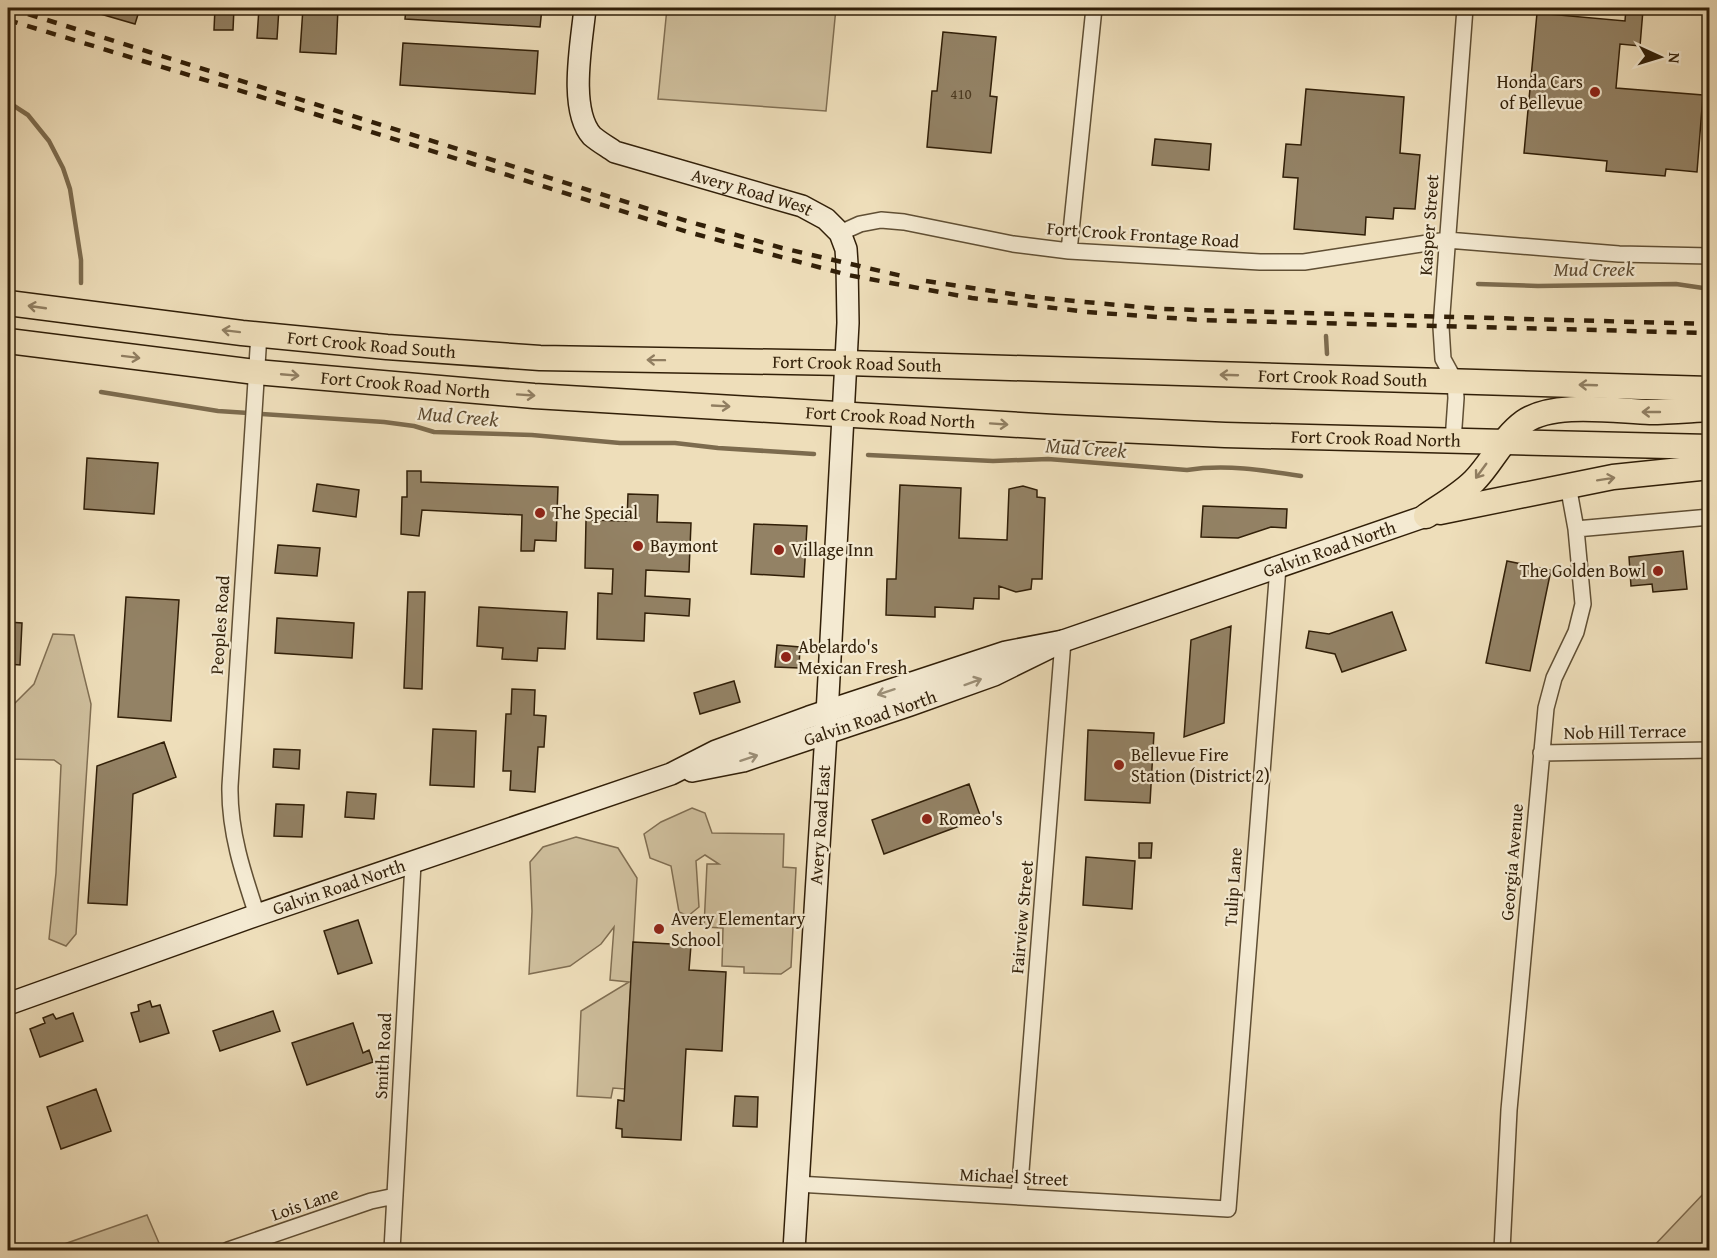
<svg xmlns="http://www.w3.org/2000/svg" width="1717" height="1258" viewBox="0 0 1717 1258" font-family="'Gentium Book Plus',serif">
	<rect width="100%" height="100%" fill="#eedeba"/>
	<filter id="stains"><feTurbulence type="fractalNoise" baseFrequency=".00333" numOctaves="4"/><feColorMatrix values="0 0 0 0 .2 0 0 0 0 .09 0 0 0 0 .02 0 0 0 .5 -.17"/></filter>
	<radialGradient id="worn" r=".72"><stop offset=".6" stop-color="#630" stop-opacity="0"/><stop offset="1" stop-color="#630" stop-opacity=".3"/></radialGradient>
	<path fill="#cebe9c" stroke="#806e52" stroke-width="1.5" d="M 667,8 L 836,8 L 826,111 L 658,99 Z
		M 53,634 L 74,635 L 91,704 L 76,934 L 66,946 L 49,939 L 56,873 L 61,765 L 54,760 L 8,759 L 8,710 L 34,684 Z
		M 692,808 L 705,813 L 712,833 L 784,834 L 783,867 L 796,868 L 791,967 L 781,974 L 744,973 L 744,967 L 722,966 L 723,928 L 704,927 L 707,864 L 719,864 L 705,855 L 696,861 L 699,907 L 688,916 L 679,912 L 671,866 L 650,858 L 644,834 L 661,822 Z
		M 576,837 L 618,848 L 637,878 L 625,1089 L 613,1088 L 611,1098 L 577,1096 L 581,1011 L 629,982 L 610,980 L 614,927 L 601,944 L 570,966 L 529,974 L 532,911 L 530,862 L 543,847 Z
		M 1706,1191 L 1709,1193 L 1709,1250 L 1650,1250 Z
		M 147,1215 L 162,1250 L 47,1250 Z"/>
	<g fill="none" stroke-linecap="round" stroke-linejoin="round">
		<path stroke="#7c6b4e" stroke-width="4.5" d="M 8,102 L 28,115 L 49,141 L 63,168 L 70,189 L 81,260 L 81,283
			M 1478,284 L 1538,286 L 1676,284 L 1710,289
			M 1326,336 L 1327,354
			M 101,392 L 218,411 L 384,422 L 414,426 L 434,432 L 532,435 L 620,443 L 675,443 L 718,448 L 814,454
			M 868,455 L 993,461 L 1048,459 L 1187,470 C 1225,464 1263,470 1301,476"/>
	</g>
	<path fill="#938265" stroke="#311f08" stroke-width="1.5" d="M 91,8 L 140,8 L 135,24 L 90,11 Z
		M 215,8 L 234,8 L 233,30 L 214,30 Z
		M 259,8 L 279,8 L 277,39 L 257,38 Z
		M 303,8 L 338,8 L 336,54 L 300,52 Z
		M 406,8 L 542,8 L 540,27 L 405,19 Z
		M 1626,8 L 1643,10 L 1640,46 L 1620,44 L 1616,88 L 1703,95 L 1697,172 L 1666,169 L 1665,176 L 1606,171 L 1607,161 L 1524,153 L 1537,13 L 1625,21 Z
		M 943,32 L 996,37 L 990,96 L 997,97 L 991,153 L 927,147 L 932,91 L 937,91 Z
		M 403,43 L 538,51 L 535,94 L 400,85 Z
		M 1306,89 L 1404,97 L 1400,153 L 1420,155 L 1415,209 L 1394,208 L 1393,219 L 1366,217 L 1365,235 L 1294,229 L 1298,178 L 1283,177 L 1286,144 L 1301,145 Z
		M 1155,139 L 1211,144 L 1209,170 L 1152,165 Z
		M 87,458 L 158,463 L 154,514 L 84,509 Z
		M 407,471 L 421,471 L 421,482 L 558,487 L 556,541 L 535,540 L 534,551 L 521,551 L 522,515 L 422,510 L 419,536 L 401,534 L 402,497 L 407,497 Z
		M 317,484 L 359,490 L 356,517 L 313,511 Z
		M 900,485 L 961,488 L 959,538 L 1007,540 L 1009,489 L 1023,486 L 1037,490 L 1037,497 L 1045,498 L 1042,579 L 1032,579 L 1031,589 L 1016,592 L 999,586 L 999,599 L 974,598 L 973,609 L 935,607 L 935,617 L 886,615 L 887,579 L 896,579 Z
		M 628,494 L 658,495 L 657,522 L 691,523 L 689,572 L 646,570 L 645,596 L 690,599 L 689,616 L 645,613 L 644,641 L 597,639 L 598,593 L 612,594 L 613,569 L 585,568 L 586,520 L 627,521 Z
		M 1203,506 L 1287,509 L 1286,528 L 1271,527 L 1238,538 L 1201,537 Z
		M 754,524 L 807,526 L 804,577 L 751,574 Z
		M 278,545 L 320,548 L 317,576 L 275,573 Z
		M 1683,551 L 1687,589 L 1653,592 L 1652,584 L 1631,586 L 1629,557 Z
		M 1507,561 L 1551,570 L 1530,671 L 1486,663 Z
		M 408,592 L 425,592 L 422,689 L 404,688 Z
		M 126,597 L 179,600 L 171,721 L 118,717 Z
		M 479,607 L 567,612 L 565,649 L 538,648 L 537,661 L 502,659 L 503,648 L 477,646 Z
		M 1392,612 L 1406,650 L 1342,672 L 1335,654 L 1306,648 L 1309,631 L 1329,634 Z
		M 277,618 L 354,623 L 352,658 L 275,653 Z
		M 8,622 L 22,623 L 20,665 L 8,664 Z
		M 1231,626 L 1224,723 L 1184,737 L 1191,640 Z
		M 777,645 L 800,647 L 799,668 L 775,667 Z
		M 734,681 L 740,702 L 700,714 L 694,693 Z
		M 512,689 L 535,690 L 534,715 L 546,716 L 544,747 L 538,747 L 535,792 L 510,790 L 511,771 L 503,771 L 506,714 L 511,714 Z
		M 433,729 L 476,731 L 474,787 L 430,785 Z
		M 1088,730 L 1154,733 L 1150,803 L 1085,800 Z
		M 164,742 L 176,777 L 133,794 L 127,905 L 88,903 L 97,766 Z
		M 274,749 L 300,750 L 299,769 L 273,767 Z
		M 969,784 L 981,818 L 884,854 L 872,820 Z
		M 347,792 L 376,794 L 374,819 L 345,817 Z
		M 276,804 L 304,805 L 302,837 L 274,836 Z
		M 1139,843 L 1152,843 L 1151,858 L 1139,858 Z
		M 1086,857 L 1135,861 L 1132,909 L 1083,905 Z
		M 358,920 L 372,963 L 338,974 L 324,931 Z
		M 633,942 L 691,945 L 689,970 L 726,972 L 722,1051 L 686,1049 L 681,1140 L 622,1137 L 622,1129 L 616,1128 L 618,1100 L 624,1101 Z
		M 150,1001 L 152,1007 L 160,1005 L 169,1033 L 140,1042 L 131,1013 L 139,1011 L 138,1005 Z
		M 273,1011 L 280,1031 L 220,1051 L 213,1031 Z
		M 73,1013 L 83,1041 L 40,1057 L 30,1029 L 45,1023 L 43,1018 L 53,1014 L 56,1019 Z
		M 353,1023 L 363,1053 L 369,1050 L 373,1062 L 307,1085 L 292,1043 Z
		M 96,1089 L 111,1131 L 61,1149 L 47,1107 Z
		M 735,1096 L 758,1097 L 757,1127 L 733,1126 Z"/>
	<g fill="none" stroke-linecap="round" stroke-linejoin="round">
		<g stroke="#604f34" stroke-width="18">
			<path id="street" d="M 840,233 L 860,224 L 881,220 L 904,222 L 1013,244 L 1069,251 L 1260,262 L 1304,262 L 1447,240 L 1619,254 L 1710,256
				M 1069,251 L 1094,8
				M 1453,441 L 1456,398 L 1455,381 L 1443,359 L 1441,327 L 1465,8
				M 1576,529 L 1710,517
				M 1541,753 L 1710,750
				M 257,915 C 243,873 229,831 230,786 L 259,334
				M 797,1184 L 1228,1209 L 1278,567
				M 1019,1196 L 1063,641
				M 228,1250 L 371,1201 L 395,1196
				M 392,1250 L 413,863
				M 1502,1250 L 1509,1110 L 1546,708 L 1554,678 L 1576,632 L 1583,604 L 1576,529 L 1568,485"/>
		</g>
		<g stroke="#311f08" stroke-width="24">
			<g id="secondary">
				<path id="s1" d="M 585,8 C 582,41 568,109 592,136 C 599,142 608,147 615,152 L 802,206 L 826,219 L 840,233 L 846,249 L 847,264 L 848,323 L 826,733 L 794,1250"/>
				<path id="s2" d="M 692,771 L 743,761 L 910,705 L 994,675 L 1063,641 L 1426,516"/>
				<path id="s3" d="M 8,1004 L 257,915 L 671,774 L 716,751 L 809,717 L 1006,652 L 1063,641"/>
			</g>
		</g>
		<g stroke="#311f08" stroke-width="27">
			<g id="primary">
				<path id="s4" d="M 8,303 L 242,333 L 387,347 L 540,358 L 847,363 L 1710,389"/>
				<path id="s5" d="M 8,341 L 256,372 L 534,396 L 1054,427 L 1225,435 L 1710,447"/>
				<path d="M 1440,512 L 1613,477 L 1710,467"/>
				<path d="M 1426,516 C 1442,505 1460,495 1474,481 C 1492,463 1502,438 1524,422 C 1553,401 1615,411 1650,412 C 1670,412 1690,410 1710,409"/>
			</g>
		</g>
		<use href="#street" stroke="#f4ead2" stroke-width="15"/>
		<use href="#secondary" stroke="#f4ead2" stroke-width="21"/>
		<use href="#primary" stroke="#eedeba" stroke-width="24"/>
		<path stroke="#311f08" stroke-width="4.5" stroke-dasharray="10 10" stroke-linecap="butt" d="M 9,8 L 687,221 L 782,248 L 902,276
			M 8,20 L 261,97 L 688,232 L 848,275 L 972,298 L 1087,312 L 1200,320 L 1710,333
			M 926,281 L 1031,297 L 1162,309 L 1710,324"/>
	</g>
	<defs><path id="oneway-shaft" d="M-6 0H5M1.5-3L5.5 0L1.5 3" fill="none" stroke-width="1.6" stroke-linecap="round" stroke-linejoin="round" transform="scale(1.5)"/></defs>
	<g stroke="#907e61">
		<use href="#oneway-shaft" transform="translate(37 307) rotate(-172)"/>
		<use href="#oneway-shaft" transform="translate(231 331) rotate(-173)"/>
		<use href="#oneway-shaft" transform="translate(131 357) rotate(7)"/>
		<use href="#oneway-shaft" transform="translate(656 360) rotate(-179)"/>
		<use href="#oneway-shaft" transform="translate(290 375) rotate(5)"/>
		<use href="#oneway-shaft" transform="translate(1229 375) rotate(-178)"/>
		<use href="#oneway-shaft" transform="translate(1588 385) rotate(-178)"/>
		<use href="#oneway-shaft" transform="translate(526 395) rotate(4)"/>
		<use href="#oneway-shaft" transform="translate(721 406) rotate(3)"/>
		<use href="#oneway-shaft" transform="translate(1651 412) rotate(180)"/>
		<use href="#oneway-shaft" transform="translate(999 424) rotate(4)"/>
		<use href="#oneway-shaft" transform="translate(1481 471) rotate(126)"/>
		<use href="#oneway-shaft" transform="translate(1606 479) rotate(-9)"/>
	</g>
	<g stroke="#9c8f77">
		<use href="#oneway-shaft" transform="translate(973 682) rotate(-20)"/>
		<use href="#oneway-shaft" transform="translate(886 692) rotate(162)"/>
		<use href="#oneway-shaft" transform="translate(749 758) rotate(-18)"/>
	</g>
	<g fill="#8f2418" stroke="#f4ead2" stroke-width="2">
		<circle cx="1595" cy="92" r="6"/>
		<circle cx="540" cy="513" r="6"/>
		<circle cx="638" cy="546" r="6"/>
		<circle cx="779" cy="550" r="6"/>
		<circle cx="1658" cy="571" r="6"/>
		<circle cx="786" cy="657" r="6"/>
		<circle cx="1119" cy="765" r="6"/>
		<circle cx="927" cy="819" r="6"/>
		<circle cx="659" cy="929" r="6"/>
	</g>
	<g text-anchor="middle" stroke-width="4.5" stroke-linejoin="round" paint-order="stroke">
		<g font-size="15" fill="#4a381f">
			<text x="961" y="99">410</text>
		</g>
		<g font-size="18" fill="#311f08" stroke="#f4ead2" text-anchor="start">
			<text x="1583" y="88" text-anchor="end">Honda Cars<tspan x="1583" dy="21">of Bellevue</tspan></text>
			<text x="552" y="519">The Special</text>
			<text x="650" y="552">Baymont</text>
			<text x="791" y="556">Village Inn</text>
			<text x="1646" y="577" text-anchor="end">The Golden Bowl</text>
			<text x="798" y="653">Abelardo's<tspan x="798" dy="21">Mexican Fresh</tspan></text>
			<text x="1131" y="761">Bellevue Fire<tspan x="1131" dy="21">Station (District 2)</tspan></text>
			<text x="939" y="825">Romeo's</text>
			<text x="671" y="925">Avery Elementary<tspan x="671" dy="21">School</tspan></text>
		</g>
		<g font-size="18" fill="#311f08" stroke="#f4ead2">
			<text dy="6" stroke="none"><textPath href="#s1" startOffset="302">Avery Road West</textPath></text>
			<text transform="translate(1429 225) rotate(-86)" y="6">Kasper Street</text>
			<text transform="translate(1143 235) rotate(4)" y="6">Fort Crook Frontage Road</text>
			<text dy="6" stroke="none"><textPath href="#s4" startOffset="366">Fort Crook Road South</textPath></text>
			<text dy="6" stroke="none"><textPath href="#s4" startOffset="852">Fort Crook Road South</textPath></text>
			<text dy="6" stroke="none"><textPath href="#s4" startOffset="1338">Fort Crook Road South</textPath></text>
			<text dy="6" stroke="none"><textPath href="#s5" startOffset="400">Fort Crook Road North</textPath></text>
			<text dy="6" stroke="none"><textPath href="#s5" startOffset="886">Fort Crook Road North</textPath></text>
			<text dy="6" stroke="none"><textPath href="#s5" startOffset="1372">Fort Crook Road North</textPath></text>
			<text dy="6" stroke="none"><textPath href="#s2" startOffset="676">Galvin Road North</textPath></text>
			<text transform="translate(220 625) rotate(-86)" y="6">Peoples Road</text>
			<text dy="6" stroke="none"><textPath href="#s2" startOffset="186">Galvin Road North</textPath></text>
			<text transform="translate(1625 732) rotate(-1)" y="6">Nob Hill Terrace</text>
			<text transform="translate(820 825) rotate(-86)" y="6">Avery Road East</text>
			<text transform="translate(1512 862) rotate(-85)" y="6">Georgia Avenue</text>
			<text transform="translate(1233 887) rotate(-86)" y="6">Tulip Lane</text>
			<text dy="6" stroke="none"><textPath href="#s3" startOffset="351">Galvin Road North</textPath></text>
			<text transform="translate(1022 917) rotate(-85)" y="6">Fairview Street</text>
			<text transform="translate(383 1056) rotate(-87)" y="6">Smith Road</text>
			<text transform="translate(1014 1177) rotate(3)" y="6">Michael Street</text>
			<text transform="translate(305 1204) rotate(-19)" y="6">Lois Lane</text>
		</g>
		<g font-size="20" font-style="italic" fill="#5d4b31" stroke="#f4ead2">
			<text x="1594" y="276">Mud Creek</text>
			<text transform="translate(458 416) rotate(5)" y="7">Mud Creek</text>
			<text transform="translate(1086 448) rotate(4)" y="7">Mud Creek</text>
		</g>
	</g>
	<rect width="1717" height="1258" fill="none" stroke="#eedeba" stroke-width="30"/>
	<rect x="9" y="9" width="1699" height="1240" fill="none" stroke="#311f08" stroke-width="3"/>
	<rect x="15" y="15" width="1687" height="1228" fill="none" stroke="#311f08" stroke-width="1.5"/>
	<g transform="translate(1660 57) rotate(94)" stroke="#f4ead2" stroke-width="4.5" paint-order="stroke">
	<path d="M0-4.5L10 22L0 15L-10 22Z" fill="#311f08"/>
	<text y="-9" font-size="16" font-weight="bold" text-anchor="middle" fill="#311f08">N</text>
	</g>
	<rect width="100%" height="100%" filter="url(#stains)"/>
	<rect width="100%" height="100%" fill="url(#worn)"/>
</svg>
